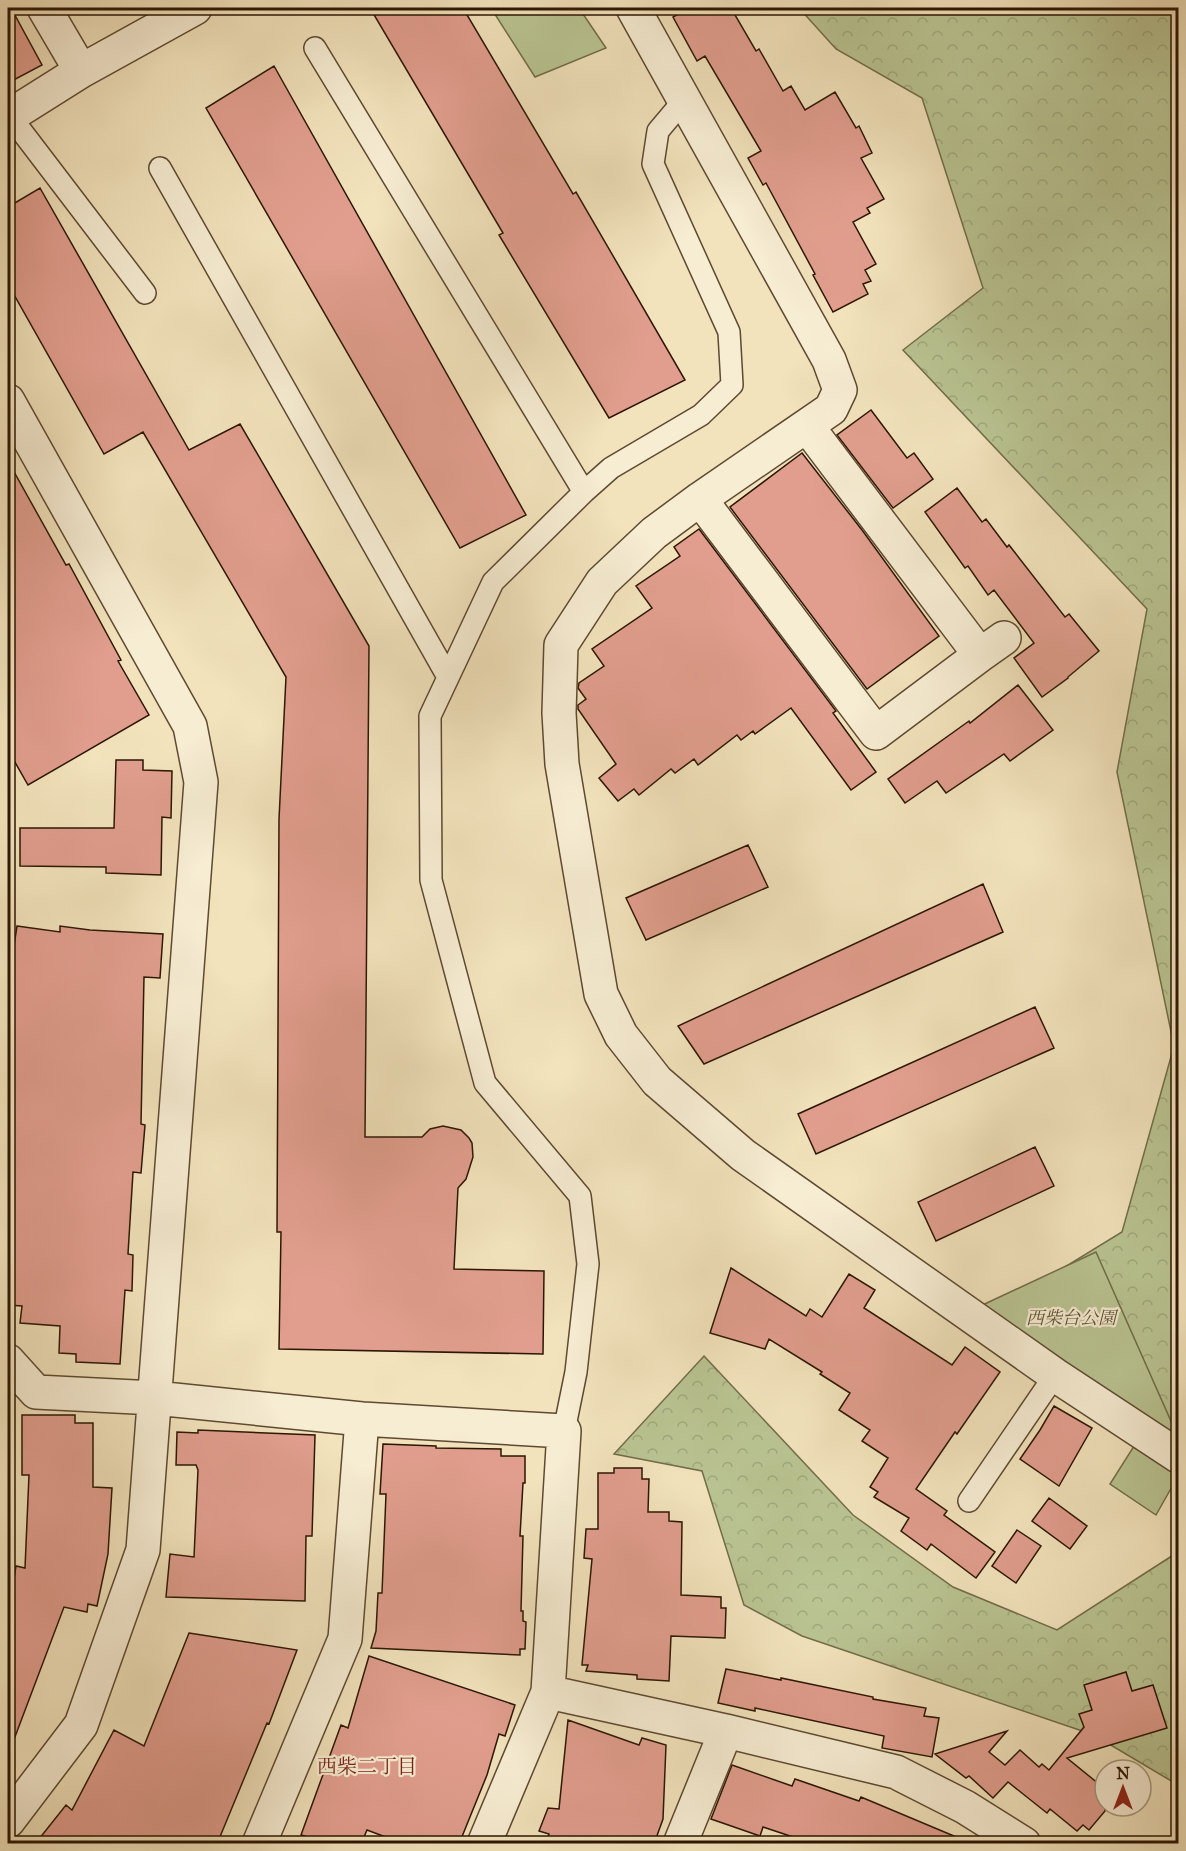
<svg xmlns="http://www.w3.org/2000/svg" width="1186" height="1851" viewBox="0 0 1186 1851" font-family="'IM FELL Great Primer','Noto Serif JP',serif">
	<defs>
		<pattern id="forest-crowns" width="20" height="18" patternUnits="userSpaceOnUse" patternTransform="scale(1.5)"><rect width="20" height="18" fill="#b9c492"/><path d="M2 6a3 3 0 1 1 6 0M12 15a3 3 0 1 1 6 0" fill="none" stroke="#9fa87c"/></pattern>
	</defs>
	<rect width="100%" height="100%" fill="#f2e3bc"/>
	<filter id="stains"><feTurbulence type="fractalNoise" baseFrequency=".00333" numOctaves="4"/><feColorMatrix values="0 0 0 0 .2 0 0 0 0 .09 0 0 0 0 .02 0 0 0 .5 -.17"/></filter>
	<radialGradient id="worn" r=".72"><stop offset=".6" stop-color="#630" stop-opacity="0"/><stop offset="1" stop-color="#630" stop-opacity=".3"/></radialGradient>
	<path fill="url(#forest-crowns)" stroke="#726d4a" stroke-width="1.5" d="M 799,8 L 1178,8 L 1178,1437 L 1006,1303 L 1122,1232 L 1174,1046 L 1117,772 L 1147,609 L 903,350 L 983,288 L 922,98 L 836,49 Z
		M 704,1356 L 853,1515 L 953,1587 L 1057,1630 L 1178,1552 L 1178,1785 L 1094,1735 L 802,1636 L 744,1605 L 702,1471 L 614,1454 Z"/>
	<path fill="#b9c492" stroke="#726d4a" stroke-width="1.5" d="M 491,8 L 579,8 L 606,48 L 535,77 Z
		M 1096,1252 L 1178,1437 L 1178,1476 L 1156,1515 L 1110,1484 L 1143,1432 L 974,1309 Z"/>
	<path fill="#e19e8e" stroke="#2c1603" stroke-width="1.5" d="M 8,8 L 11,8 L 42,65 L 8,83 Z
		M 370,8 L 463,8 L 573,194 L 576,192 L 685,380 L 609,418 L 499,235 L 503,233 Z
		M 689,8 L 731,8 L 756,51 L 759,49 L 783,91 L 791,86 L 805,110 L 835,92 L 856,128 L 859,126 L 872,153 L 861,158 L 884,199 L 867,208 L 870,213 L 853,222 L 876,264 L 865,270 L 871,281 L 863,284 L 868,294 L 833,312 L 813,275 L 815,274 L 766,183 L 763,185 L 748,158 L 761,151 L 705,56 L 697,61 L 673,17 Z
		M 274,66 L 526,515 L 460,548 L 206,108 Z
		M 40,188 L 189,450 L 240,424 L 369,646 L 365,1137 L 422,1137 L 430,1129 L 443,1126 L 461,1130 L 469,1138 L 472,1143 L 473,1157 L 466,1179 L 458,1188 L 454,1269 L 544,1271 L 543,1354 L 279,1349 L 281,1232 L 277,1232 L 279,819 L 286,677 L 143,432 L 104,454 L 8,284 L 8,207 Z
		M 871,410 L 907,458 L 914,453 L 933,479 L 893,508 L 837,435 Z
		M 802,453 L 862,530 L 939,636 L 867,689 L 730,507 Z
		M 8,461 L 66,565 L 69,564 L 121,660 L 118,661 L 149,715 L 28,785 L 8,750 Z
		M 957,488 L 982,522 L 986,519 L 1007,547 L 1009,545 L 1065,617 L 1069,614 L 1099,651 L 1068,677 L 1068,678 L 1042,697 L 1014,658 L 1034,643 L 994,590 L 988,595 L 968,566 L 965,568 L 925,512 Z
		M 699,529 L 836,711 L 833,713 L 876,772 L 851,790 L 791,708 L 755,734 L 753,731 L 741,740 L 737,735 L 698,765 L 694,759 L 675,773 L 671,769 L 639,795 L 634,789 L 618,801 L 599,778 L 616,764 L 578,709 L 578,705 L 586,699 L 578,688 L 579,683 L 604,666 L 592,649 L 652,608 L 636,586 L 680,556 L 674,547 Z
		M 1018,685 L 1053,730 L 1010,761 L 1004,754 L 946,793 L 937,781 L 905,803 L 888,779 L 969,721 L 970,723 Z
		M 116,760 L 143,760 L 143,770 L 172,771 L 171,818 L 162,817 L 161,875 L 106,873 L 106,867 L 20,866 L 20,828 L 114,828 Z
		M 748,845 L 768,887 L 646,940 L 626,898 Z
		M 983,884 L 1003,932 L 704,1064 L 678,1026 Z
		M 17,926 L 60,932 L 60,926 L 90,930 L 163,934 L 160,978 L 144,977 L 141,1124 L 145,1125 L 141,1173 L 133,1172 L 128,1254 L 133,1255 L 132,1291 L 125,1290 L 120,1364 L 76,1362 L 76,1354 L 59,1353 L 60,1326 L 20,1323 L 22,1306 L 8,1305 L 8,986 Z
		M 1035,1007 L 1054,1048 L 816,1154 L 798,1114 Z
		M 1035,1147 L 1054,1186 L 936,1241 L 918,1202 Z
		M 731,1268 L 806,1316 L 810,1309 L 822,1317 L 849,1274 L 875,1290 L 864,1308 L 952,1365 L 965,1347 L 1000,1372 L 957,1434 L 955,1432 L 916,1489 L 947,1511 L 944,1515 L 995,1552 L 976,1578 L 931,1544 L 927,1550 L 901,1531 L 909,1518 L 874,1497 L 878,1492 L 870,1487 L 888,1458 L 862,1441 L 870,1430 L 839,1410 L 850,1393 L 820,1374 L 822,1372 L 769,1339 L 765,1349 L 710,1333 Z
		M 1054,1406 L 1092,1428 L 1059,1486 L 1020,1459 L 1040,1430 Z
		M 22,1415 L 75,1415 L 75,1423 L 93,1423 L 93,1487 L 112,1488 L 108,1554 L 97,1606 L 88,1604 L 87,1612 L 64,1607 L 10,1750 L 8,1750 L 8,1618 L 16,1566 L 25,1568 L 29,1475 L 22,1475 Z
		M 198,1430 L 315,1435 L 312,1536 L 306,1536 L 305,1601 L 166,1597 L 170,1554 L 194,1557 L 198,1470 L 196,1465 L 176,1465 L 177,1432 L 198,1433 Z
		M 383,1444 L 436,1446 L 436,1448 L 501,1449 L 501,1456 L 525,1456 L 525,1483 L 523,1483 L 520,1536 L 523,1536 L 521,1611 L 523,1611 L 523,1621 L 526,1622 L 525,1649 L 520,1649 L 520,1655 L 371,1648 L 376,1631 L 378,1593 L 382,1593 L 386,1494 L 380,1494 Z
		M 614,1468 L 642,1468 L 642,1479 L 649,1479 L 648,1512 L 669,1512 L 669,1521 L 682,1522 L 681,1595 L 721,1597 L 721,1608 L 726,1608 L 725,1638 L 671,1636 L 669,1681 L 637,1679 L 637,1675 L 586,1671 L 588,1665 L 582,1665 L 592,1559 L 584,1558 L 586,1529 L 598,1529 L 598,1473 L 614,1473 Z
		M 1049,1498 L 1087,1526 L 1070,1549 L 1032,1521 Z
		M 1017,1530 L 1041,1546 L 1016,1583 L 992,1566 Z
		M 189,1633 L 297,1650 L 269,1724 L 267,1723 L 217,1844 L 35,1844 L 66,1805 L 72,1810 L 114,1730 L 144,1746 Z
		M 369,1656 L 515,1705 L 505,1736 L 499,1734 L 487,1775 L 459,1844 L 404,1844 L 367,1830 L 361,1844 L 302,1844 L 305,1836 L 301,1835 L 341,1725 L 348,1728 Z
		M 726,1669 L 781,1680 L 781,1678 L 873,1697 L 873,1699 L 926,1708 L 924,1716 L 939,1718 L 932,1757 L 882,1748 L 884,1736 L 755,1708 L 755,1711 L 718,1703 Z
		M 1126,1672 L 1132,1691 L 1153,1685 L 1167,1728 L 1067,1758 L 1105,1789 L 1105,1811 L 1089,1830 L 1083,1825 L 1077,1831 L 1050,1809 L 1047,1813 L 1008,1782 L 993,1798 L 969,1776 L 966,1778 L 935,1754 L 1007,1731 L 989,1752 L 1005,1765 L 1020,1750 L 1039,1767 L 1042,1764 L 1049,1770 L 1084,1727 L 1079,1714 L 1092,1710 L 1084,1685 Z
		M 568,1720 L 639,1745 L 642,1738 L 666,1745 L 663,1819 L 654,1844 L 546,1844 L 549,1834 L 539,1831 L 548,1808 L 559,1809 Z
		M 732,1765 L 792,1786 L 795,1779 L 859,1801 L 861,1797 L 973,1844 L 814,1844 L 763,1827 L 760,1836 L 711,1819 Z"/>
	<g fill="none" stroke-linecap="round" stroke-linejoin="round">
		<g stroke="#5e4931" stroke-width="24">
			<path id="lane" d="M 315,48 L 584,492
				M 10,116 L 145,293
				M 160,168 L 448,677
				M 564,1431 L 576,1372 L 588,1264 L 580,1196 L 485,1083 L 431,880 L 430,716 L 493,582 L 584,492 L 611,468 L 701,415 L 732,385 L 729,332 L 653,164 L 658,131 L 685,99
				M 969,1501 L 1055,1375"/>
		</g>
		<g stroke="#5e4931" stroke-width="36">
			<path id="street" d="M 44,8 L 81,71
				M 633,8 L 829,360 L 840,390 L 831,409 L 700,499 L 654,533 L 602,582 L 561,645 L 559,713 L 562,764 L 601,994 L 621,1035 L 657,1081 L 743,1155 L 1055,1375 L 1178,1456
				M 8,117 L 81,71 L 195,8
				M 8,401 L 190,726 L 201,782 L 143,1550 L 81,1725 L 8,1821
				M 700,499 L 876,733 L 980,655 L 807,426
				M 980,655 L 1004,638
				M 8,1361 L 36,1392 L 155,1398 L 362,1419 L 564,1431 L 548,1692 L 484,1844
				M 548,1692 L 726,1731 L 680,1844
				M 726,1731 L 896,1772 L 965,1807 L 1024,1844
				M 259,1844 L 345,1639 L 362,1419"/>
		</g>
		<use href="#lane" stroke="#f7edd3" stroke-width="21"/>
		<use href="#street" stroke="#f7edd3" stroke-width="33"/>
	</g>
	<g text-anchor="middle" stroke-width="4.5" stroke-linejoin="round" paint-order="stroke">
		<g font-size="18" font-style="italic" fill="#5d5335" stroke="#f7edd3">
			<text x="1071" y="1324">西柴台公園</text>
		</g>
		<g font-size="20" fill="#7a1f14" stroke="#f7edd3">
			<text x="367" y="1773">西柴二丁目</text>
		</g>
	</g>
	<rect width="1186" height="1851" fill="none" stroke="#f2e3bc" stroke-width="30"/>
	<rect x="9" y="9" width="1168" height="1833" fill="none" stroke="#2c1603" stroke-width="3"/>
	<rect x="15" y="15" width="1156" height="1821" fill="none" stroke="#2c1603" stroke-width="1.5"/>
	<g transform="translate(1123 1788)"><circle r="28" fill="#f7edd3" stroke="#a69780" stroke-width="1.5"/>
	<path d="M0-4.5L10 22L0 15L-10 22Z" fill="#8f2418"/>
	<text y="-9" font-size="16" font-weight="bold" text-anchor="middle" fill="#2c1603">N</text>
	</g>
	<rect width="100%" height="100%" filter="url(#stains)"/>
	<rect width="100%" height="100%" fill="url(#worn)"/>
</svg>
